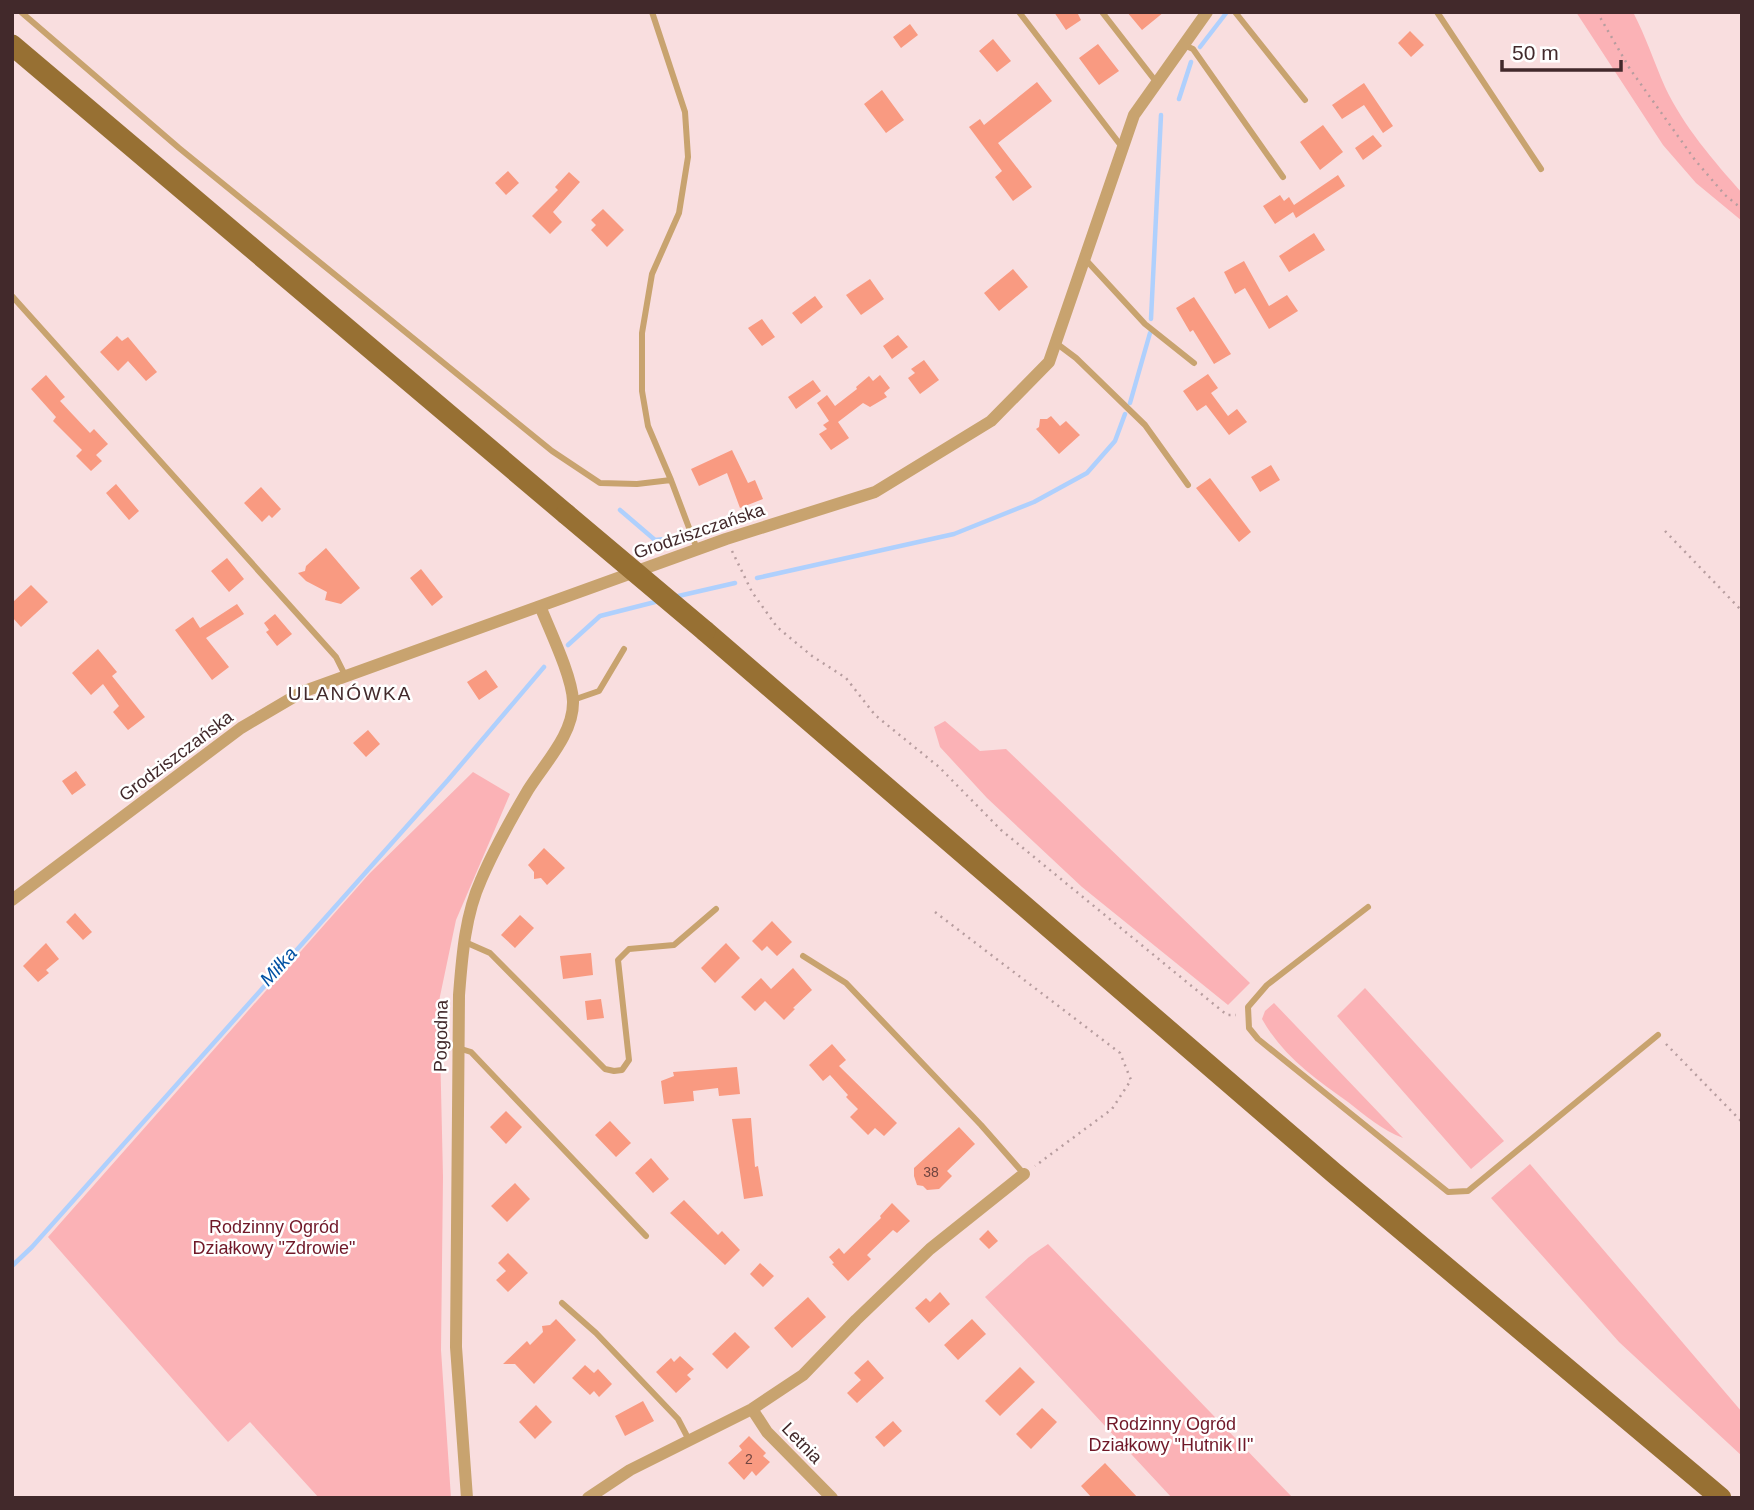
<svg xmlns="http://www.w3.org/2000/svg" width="1754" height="1510" viewBox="0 0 1754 1510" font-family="Arial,sans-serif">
	<rect width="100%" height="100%" fill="#f9dedf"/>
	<path fill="#fbb2b6" d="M 1576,12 L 1633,12 C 1646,37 1654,62 1665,87 C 1684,127 1713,160 1742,193 L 1742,221 L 1696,183 L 1663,145 Z
		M 945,721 L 980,751 L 1006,749 L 1250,983 L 1228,1005 L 1082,887 L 987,798 L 940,747 L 934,727 Z
		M 473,772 L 510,794 L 456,920 L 439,1001 L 443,1177 L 441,1350 L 451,1498 L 319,1498 L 250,1422 L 228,1442 L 48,1237 L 370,873 Z
		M 1365,988 L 1504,1141 L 1471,1169 L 1337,1016 Z
		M 1274,1003 L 1403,1138 C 1382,1130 1366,1116 1348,1102 C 1315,1079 1282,1055 1262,1019 L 1265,1011 Z
		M 1530,1164 L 1742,1412 L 1742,1456 L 1619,1342 L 1491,1198 Z
		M 1048,1244 L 1293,1498 L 1172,1498 L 985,1297 L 1029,1257 Z"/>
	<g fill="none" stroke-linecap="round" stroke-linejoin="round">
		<path stroke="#afd0fd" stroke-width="4.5" d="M 1200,47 L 1227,12
			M 1179,99 L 1191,62
			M 1151,319 L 1161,115
			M 1130,403 L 1150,333
			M 620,510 L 655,540 L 665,539
			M 757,578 L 954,534 L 1034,502 L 1087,473 L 1115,441 L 1125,414
			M 674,597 L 735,583
			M 568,645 L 600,616 L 659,601
			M 12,1266 L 32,1247 L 448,780 L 544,667"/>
	</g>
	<path fill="#f99a81" d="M 1054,12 L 1077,12 L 1081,20 L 1066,30 Z
		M 1127,12 L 1164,12 L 1142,30 Z
		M 910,24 L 918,35 L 901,48 L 893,37 Z
		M 1410,31 L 1424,45 L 1411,57 L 1398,43 Z
		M 993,39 L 1011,61 L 997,72 L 979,51 Z
		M 1098,44 L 1119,71 L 1099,85 L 1079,58 Z
		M 1037,82 L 1052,101 L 998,143 L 1032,187 L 1013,201 L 995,177 L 1002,171 L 969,127 L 980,119 L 984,125 Z
		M 1364,83 L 1393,126 L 1383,133 L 1364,105 L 1342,119 L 1332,105 Z
		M 882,90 L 904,120 L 886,133 L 864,104 Z
		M 1323,125 L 1343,152 L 1320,170 L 1300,142 Z
		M 1373,135 L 1382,146 L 1363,160 L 1355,148 Z
		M 508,171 L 519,183 L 506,195 L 495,183 Z
		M 569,172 L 580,182 L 553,212 L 562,222 L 550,234 L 532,216 L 558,190 L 555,187 Z
		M 1338,175 L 1345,186 L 1296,218 L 1293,212 L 1275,224 L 1263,206 L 1280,195 L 1284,201 L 1289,197 L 1294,205 Z
		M 603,209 L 624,230 L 607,247 L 591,230 L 596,225 L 591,220 Z
		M 1314,233 L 1325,250 L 1289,272 L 1279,256 Z
		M 1244,261 L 1269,306 L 1287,295 L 1298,311 L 1269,329 L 1245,288 L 1235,294 L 1224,272 Z
		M 1013,269 L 1028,287 L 999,311 L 984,293 Z
		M 870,279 L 884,299 L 861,315 L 846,295 Z
		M 815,296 L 823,307 L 801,324 L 792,313 Z
		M 1194,297 L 1231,354 L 1214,364 L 1193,330 L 1190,332 L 1176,308 Z
		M 762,319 L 775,337 L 762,346 L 748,328 Z
		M 898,335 L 908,347 L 892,359 L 883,346 Z
		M 117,336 L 122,341 L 128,337 L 157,372 L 146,381 L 128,361 L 118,371 L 100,352 Z
		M 924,360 L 939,380 L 920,394 L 908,378 L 915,373 L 911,369 Z
		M 1208,374 L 1218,388 L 1211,393 L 1228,416 L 1237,409 L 1247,422 L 1229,435 L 1206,405 L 1197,411 L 1183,391 Z
		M 46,375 L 65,397 L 60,401 L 90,433 L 94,429 L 108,444 L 96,455 L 102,461 L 91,471 L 76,456 L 82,450 L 53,421 L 56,417 L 31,389 Z
		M 880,375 L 890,388 L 884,393 L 887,397 L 870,407 L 863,403 L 838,422 L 849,438 L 831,450 L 819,434 L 827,429 L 823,425 L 829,421 L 817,403 L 827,395 L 835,406 L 857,389 L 856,387 L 869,376 L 873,381 Z
		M 813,380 L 821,391 L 796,409 L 788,397 Z
		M 1051,416 L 1060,426 L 1066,421 L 1080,435 L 1059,454 L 1036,429 L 1039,427 L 1040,419 L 1047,419 Z
		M 732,450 L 748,483 L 755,480 L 763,499 L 740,508 L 727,473 L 699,486 L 691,469 Z
		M 1271,465 L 1280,480 L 1260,492 L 1251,477 Z
		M 1210,478 L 1251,532 L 1239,542 L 1196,488 Z
		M 116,484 L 139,511 L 129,520 L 106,493 Z
		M 261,487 L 281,509 L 272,518 L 269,515 L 262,522 L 244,503 Z
		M 326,548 L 360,588 L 341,604 L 325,600 L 327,592 L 306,581 L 298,573 L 305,571 L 306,566 Z
		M 227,558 L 244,579 L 229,592 L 211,571 Z
		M 421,569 L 443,597 L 432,606 L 410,578 Z
		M 31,585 L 48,602 L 21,627 L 12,617 L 12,603 Z
		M 237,604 L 244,614 L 206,638 L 229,667 L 212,680 L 175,630 L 193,617 L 200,628 Z
		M 275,614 L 292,634 L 277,646 L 266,632 L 269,630 L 264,623 Z
		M 98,649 L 117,672 L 112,676 L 145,717 L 128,730 L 113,712 L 119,706 L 103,684 L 91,695 L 72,673 Z
		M 486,670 L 498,687 L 479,700 L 467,682 Z
		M 368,730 L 380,744 L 366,757 L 353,743 Z
		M 76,771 L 86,785 L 72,795 L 62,781 Z
		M 544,848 L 565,868 L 547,885 L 541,878 L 534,879 L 534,872 L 528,865 Z
		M 75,913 L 92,932 L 83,940 L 66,922 Z
		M 520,915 L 534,928 L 515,948 L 501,935 Z
		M 772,921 L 792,942 L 777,956 L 767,946 L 762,951 L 752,941 Z
		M 46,943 L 59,959 L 46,970 L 49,973 L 38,982 L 23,966 Z
		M 726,943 L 740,958 L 715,983 L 701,968 Z
		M 591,953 L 593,975 L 563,979 L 560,956 Z
		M 793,968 L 812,990 L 793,1008 L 795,1009 L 784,1020 L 765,1001 L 755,1011 L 741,997 L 761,978 L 771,989 Z
		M 601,999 L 604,1018 L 587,1020 L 585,1001 Z
		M 832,1044 L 846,1060 L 839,1066 L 897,1123 L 884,1136 L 875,1128 L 868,1135 L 850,1117 L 858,1109 L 846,1097 L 848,1095 L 830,1075 L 823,1081 L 809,1065 Z
		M 737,1067 L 740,1094 L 719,1096 L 718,1088 L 693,1091 L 694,1101 L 664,1104 L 661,1081 L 674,1076 L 673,1072 Z
		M 506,1111 L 522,1127 L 506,1144 L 490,1127 Z
		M 751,1118 L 755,1167 L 758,1166 L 763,1196 L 744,1199 L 732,1119 Z
		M 610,1121 L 631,1143 L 616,1157 L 595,1135 Z
		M 959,1127 L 975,1144 L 947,1171 L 952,1176 L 939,1189 L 927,1190 L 923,1186 L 917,1185 L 914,1176 L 914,1168 Z
		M 651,1158 L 669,1179 L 653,1193 L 635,1173 Z
		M 515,1183 L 530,1199 L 507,1222 L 491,1206 Z
		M 684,1200 L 718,1235 L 722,1231 L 740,1250 L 725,1265 L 670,1213 Z
		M 892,1203 L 910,1221 L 897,1233 L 893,1230 L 867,1255 L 871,1259 L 848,1281 L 832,1264 L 834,1263 L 829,1257 L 839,1248 L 844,1254 L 881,1218 L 880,1216 Z
		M 988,1230 L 998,1241 L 989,1249 L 979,1239 Z
		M 508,1253 L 528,1273 L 508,1292 L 496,1280 L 506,1271 L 498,1263 Z
		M 760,1263 L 774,1276 L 763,1287 L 750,1274 Z
		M 940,1292 L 950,1304 L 929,1323 L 915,1308 L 926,1298 L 930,1302 Z
		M 808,1297 L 826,1317 L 792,1348 L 774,1328 Z
		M 556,1319 L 576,1340 L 534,1384 L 515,1364 L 503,1364 L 527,1341 L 530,1345 L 543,1332 L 542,1326 L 550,1325 Z
		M 972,1319 L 986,1334 L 958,1360 L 944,1345 Z
		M 735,1332 L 750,1347 L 727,1369 L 712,1354 Z
		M 680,1356 L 694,1369 L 687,1375 L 691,1379 L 676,1393 L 656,1372 L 671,1358 L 674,1362 Z
		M 868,1360 L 884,1378 L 857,1403 L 847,1393 L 861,1380 L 854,1373 Z
		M 585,1365 L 594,1373 L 598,1369 L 612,1384 L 599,1397 L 594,1391 L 590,1395 L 572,1378 Z
		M 1020,1367 L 1035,1382 L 1000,1416 L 985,1401 Z
		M 643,1401 L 654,1421 L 625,1436 L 615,1416 Z
		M 536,1405 L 552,1422 L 535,1439 L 519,1422 Z
		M 1042,1408 L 1057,1422 L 1031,1449 L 1016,1434 Z
		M 893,1421 L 902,1431 L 884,1447 L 875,1437 Z
		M 749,1436 L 766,1453 L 763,1456 L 770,1462 L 756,1476 L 752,1471 L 744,1480 L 728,1463 L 742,1450 L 739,1446 Z
		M 1105,1463 L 1138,1498 L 1092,1498 L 1081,1486 Z"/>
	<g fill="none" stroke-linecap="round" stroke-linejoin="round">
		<path stroke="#b79d9f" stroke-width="2.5" stroke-dasharray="2 5" stroke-linecap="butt" d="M 1597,12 L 1630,69 L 1695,160 L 1725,195 L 1742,209
			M 1665,531 L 1742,611
			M 732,551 L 752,592 L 777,627 L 812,656 L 846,678 L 875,715 L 939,767 L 1001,830 L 1227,1015 L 1236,1015
			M 935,912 L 1120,1053 L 1131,1080 L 1112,1109 L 1035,1166
			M 1666,1044 L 1742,1122"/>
		<path stroke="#c8a36f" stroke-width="6" d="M 21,12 L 179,148 L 552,451 L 600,483 L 637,484 L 671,480 L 648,426 L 642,391 L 642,333 L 652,274 L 679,213 L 688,157 L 685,112 L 652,12
			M 1019,12 L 1122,147
			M 1102,12 L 1157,83
			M 1235,12 L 1305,100
			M 1437,12 L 1541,169
			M 1184,45 L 1193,49 L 1283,177
			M 1086,260 L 1145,324 L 1194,363
			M 12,296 L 336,657 L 345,675
			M 1056,343 L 1076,358 L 1145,425 L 1188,485
			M 671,480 L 697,549
			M 573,700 L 599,691 L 624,649
			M 1368,907 L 1267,985 L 1248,1007 L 1249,1028 L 1258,1039 L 1448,1192 L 1468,1191 L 1658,1035
			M 465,942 L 490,953 L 605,1069 L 614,1071 L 622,1070 L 629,1060 L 618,960 L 629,949 L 674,945 L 716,909
			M 803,956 L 846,983 L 981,1125 L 1024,1174
			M 458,1048 L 471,1052 L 646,1236
			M 562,1303 L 596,1333 L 678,1419 L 689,1440"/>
		<path stroke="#c8a36f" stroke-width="12" d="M 12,900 L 241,728 L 302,692 L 726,539 L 875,492 L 991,421 L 1049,362 L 1134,115 L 1207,12
			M 752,1409 L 767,1432 L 832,1498
			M 467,1498 L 456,1347 L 459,995 C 462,957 465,915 481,880 C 494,849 511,819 528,790 C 544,764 574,734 573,701 C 572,676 550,631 540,606
			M 588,1498 L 630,1470 L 752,1409 L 803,1375 L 856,1320 L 930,1249 L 1024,1174"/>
		<path stroke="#977033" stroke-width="21" d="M 12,45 L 566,514
			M 705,631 L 1334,1173 L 1721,1498"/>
		<path stroke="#977033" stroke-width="21" d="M 566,514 L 705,631"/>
	</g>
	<g text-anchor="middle" stroke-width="5" stroke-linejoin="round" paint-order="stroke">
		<g font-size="14" fill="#704540">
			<text x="931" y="1177">38</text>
			<text x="749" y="1464">2</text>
		</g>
		<g font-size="18" fill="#42292b" stroke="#fff">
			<text transform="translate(699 531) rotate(-19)" y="6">Grodziszczańska</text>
			<text transform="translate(176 756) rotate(-37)" y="6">Grodziszczańska</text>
			<text transform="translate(441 1036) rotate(-89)" y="6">Pogodna</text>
			<text transform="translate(802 1443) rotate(46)" y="6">Letnia</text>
		</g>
		<g font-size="18" fill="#701828" stroke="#fff">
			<text x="274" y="1233">Rodzinny Ogród<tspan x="274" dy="21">Działkowy "Zdrowie"</tspan></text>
			<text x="1171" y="1430">Rodzinny Ogród<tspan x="1171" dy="21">Działkowy "Hutnik II"</tspan></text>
		</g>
		<g font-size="19" letter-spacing="2" fill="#42292b" stroke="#fff">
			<text x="350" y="700">ULANÓWKA</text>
		</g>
		<g font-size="19" font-style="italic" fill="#0050a3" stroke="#fff">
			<text transform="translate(278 966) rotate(-48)" y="7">Miłka</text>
		</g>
	</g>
	<rect width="1754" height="1510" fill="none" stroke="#42292b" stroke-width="28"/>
	<path d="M1502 60v10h119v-10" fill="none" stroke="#42292b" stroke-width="3.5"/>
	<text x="1512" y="60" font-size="21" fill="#42292b" stroke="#ffffff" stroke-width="5" paint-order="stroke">50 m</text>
</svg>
